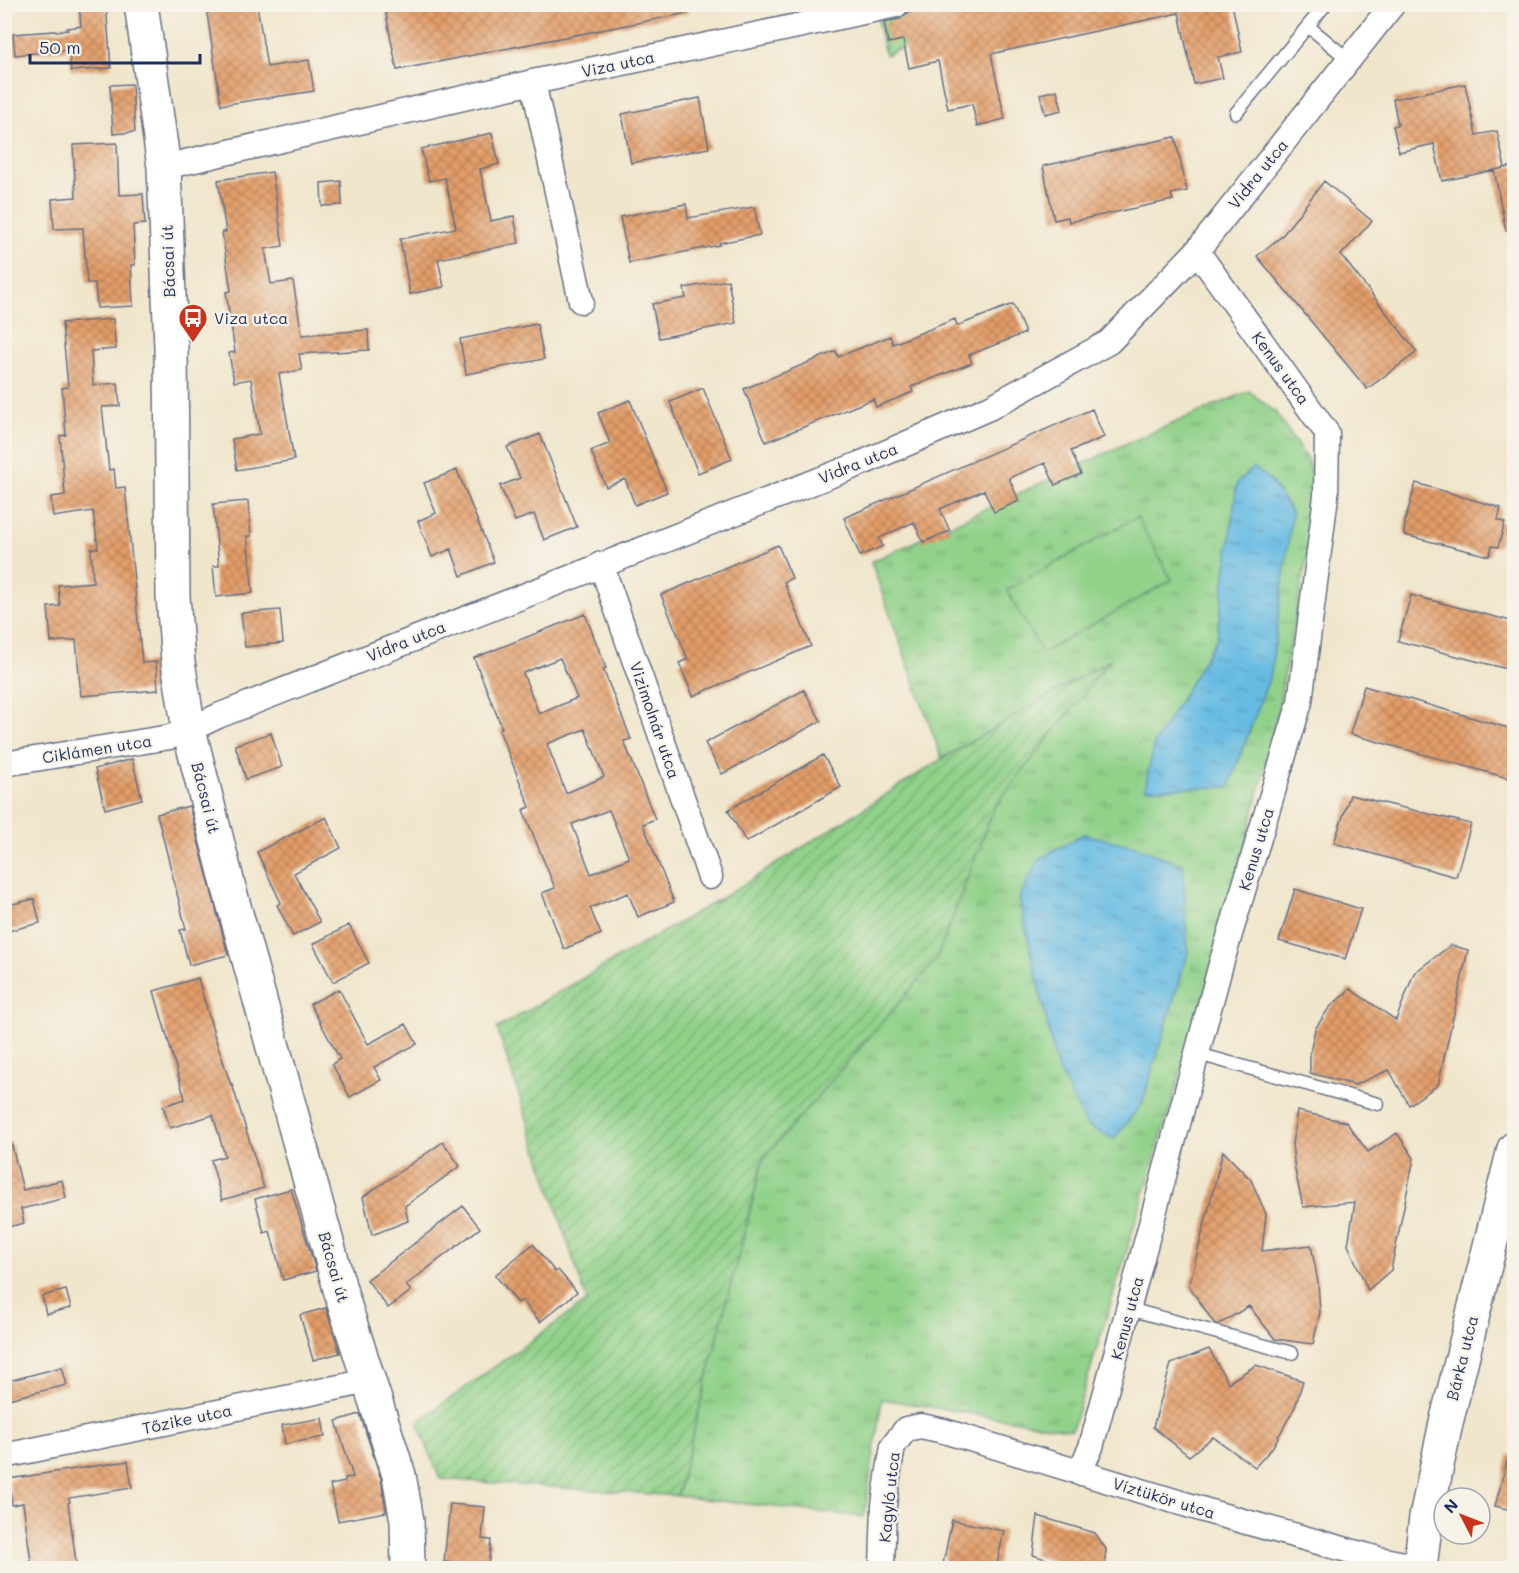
<svg xmlns="http://www.w3.org/2000/svg" width="1519" height="1573" viewBox="0 0 1519 1573" font-family="Mali,sans-serif">
	<defs>
		<pattern id="grass-tufts" width="24" height="20" patternUnits="userSpaceOnUse" patternTransform="scale(1.5)"><rect width="24" height="20" fill="#91d28a"/><path d="M3 7l-1-3M5 7V3M7 7l1-3M15 17l-1-3M17 17v-4M19 17l1-3" fill="none" stroke="#76ab74"/></pattern>
		<pattern id="garden-furrows" width="10" height="10" patternUnits="userSpaceOnUse" patternTransform="scale(1.5)"><rect width="10" height="10" fill="#91d28a"/><path d="M-1 1l2-2M0 10L10 0M9 11l2-2" fill="none" stroke="#76ab74"/></pattern>
		<pattern id="water-ripples" width="26" height="14" patternUnits="userSpaceOnUse" patternTransform="scale(1.5)"><rect width="26" height="14" fill="#66bbe3"/><path d="M2 4q2-2 4 0t4 0M15 11q2-2 4 0t4 0" fill="none" stroke="#5398bb"/></pattern>
		<pattern id="building-cross-hatch" width="8" height="8" patternUnits="userSpaceOnUse" patternTransform="scale(1.5)"><rect width="8" height="8" fill="#e39d68"/><path d="M0 0l8 8M0 8l8-8" fill="none" stroke="#b78059"/></pattern>
	</defs>
	<rect width="100%" height="100%" fill="#f7f3e8"/>
	<filter id="ink" filterUnits="userSpaceOnUse"><feTurbulence type="fractalNoise" baseFrequency=".0167" numOctaves="2"/><feDisplacementMap in="SourceGraphic" scale="12" xChannelSelector="R" yChannelSelector="G"/><feConvolveMatrix kernelMatrix="1 2 1 2 8 2 1 2 1" color-interpolation-filters="sRGB"/></filter>
	<filter id="wash" filterUnits="userSpaceOnUse"><feTurbulence type="fractalNoise" baseFrequency=".008" numOctaves="4" result="noise"/><feDisplacementMap in="SourceGraphic" scale="24" xChannelSelector="R" yChannelSelector="G"/><feGaussianBlur stdDeviation="1.35" result="paint"/><feColorMatrix in="noise" values="0 0 0 0 0 0 0 0 0 0 0 0 0 0 0 0 0 1.4 0 .05"/><feComposite in="paint" operator="in"/></filter>
	<g filter="url(#wash)">
		<rect width="100%" height="100%" fill="#f0e6cc"/>
		<path fill="url(#grass-tufts)" stroke="#568074" stroke-width="1.5" fill-rule="evenodd" d="M 1249,391 L 1276,413 L 1307,459 L 1318,499 L 1273,736 L 1221,941 L 1072,1430 L 882,1399 L 864,1517 L 677,1496 L 763,1159 L 936,960 L 995,806 L 1110,660 L 942,759 L 871,562 L 1132,441 ZM 1217,638 L 1146,788 L 1154,744 Z"/>
		<path fill="#91d28a" stroke="#568074" stroke-width="1.5" d="M 1137,517 L 1172,580 L 1042,653 L 1007,590 Z"/>
		<path fill="url(#garden-furrows)" stroke="#568074" stroke-width="1.5" d="M 874,4 L 1011,5 L 885,55 Z
			M 1111,659 L 995,806 L 936,960 L 763,1159 L 677,1496 L 440,1479 L 417,1422 L 587,1301 L 497,1028 L 735,890 L 942,759 Z"/>
		<path fill="url(#water-ripples)" stroke="#4075a0" stroke-width="1.5" d="M 1254,468 L 1271,481 L 1292,513 L 1271,673 L 1229,787 L 1145,789 L 1154,744 L 1217,638 L 1237,483 Z
			M 1083,834 L 1135,846 L 1183,865 L 1188,953 L 1142,1104 L 1114,1139 L 1087,1126 L 1057,1067 L 1019,899 L 1039,859 Z"/>
		<g id="blocks">
			<path fill="url(#building-cross-hatch)" fill-rule="evenodd" d="M 79,4 L 106,4 L 111,68 L 71,71 L 69,50 L 15,55 L 13,34 L 68,30 L 67,28 L 81,26 Z
				M 384,4 L 687,4 L 688,13 L 397,70 Z
				M 947,4 L 1232,4 L 1242,52 L 1218,57 L 1223,78 L 1194,84 L 1179,13 L 991,54 L 1005,119 L 977,126 L 972,104 L 948,109 L 938,61 L 909,68 L 903,40 L 888,43 L 884,22 L 900,19 L 907,13 Z
				M 257,5 L 267,67 L 309,60 L 314,91 L 221,105 L 207,13 Z
				M 132,84 L 135,132 L 113,134 L 110,85 Z
				M 1465,84 L 1476,135 L 1497,131 L 1505,168 L 1442,181 L 1434,144 L 1399,152 L 1393,126 L 1398,125 L 1393,99 Z
				M 1057,90 L 1062,110 L 1045,114 L 1040,94 Z
				M 700,98 L 709,148 L 631,163 L 622,114 Z
				M 492,133 L 499,164 L 480,169 L 491,221 L 514,216 L 519,243 L 438,259 L 444,287 L 410,294 L 400,239 L 456,228 L 445,178 L 429,181 L 421,149 Z
				M 1175,137 L 1187,191 L 1171,194 L 1173,200 L 1069,222 L 1068,217 L 1054,220 L 1043,166 Z
				M 117,143 L 119,195 L 143,194 L 145,224 L 133,225 L 135,265 L 131,265 L 133,306 L 97,308 L 95,283 L 87,283 L 83,228 L 54,229 L 52,199 L 76,197 L 73,145 Z
				M 1515,166 L 1515,230 L 1506,231 L 1494,170 Z
				M 272,172 L 283,246 L 265,249 L 271,284 L 293,281 L 302,335 L 368,330 L 369,350 L 299,354 L 302,370 L 279,374 L 294,460 L 237,470 L 232,439 L 260,434 L 251,379 L 234,382 L 229,353 L 235,352 L 226,292 L 231,291 L 222,232 L 226,232 L 218,180 Z
				M 341,181 L 342,205 L 322,206 L 321,183 Z
				M 1324,181 L 1372,221 L 1341,255 L 1417,352 L 1367,389 L 1257,256 L 1282,236 Z
				M 686,204 L 688,218 L 754,207 L 760,235 L 719,243 L 720,245 L 629,263 L 620,217 Z
				M 728,280 L 736,323 L 659,338 L 652,304 L 686,298 L 684,288 Z
				M 1013,304 L 1025,333 L 969,355 L 972,363 L 911,387 L 913,392 L 876,407 L 873,399 L 766,442 L 744,389 L 836,351 L 838,357 L 890,336 L 893,344 L 955,319 L 957,326 Z
				M 113,319 L 116,349 L 91,351 L 93,385 L 118,383 L 120,406 L 102,407 L 109,470 L 114,469 L 116,488 L 125,487 L 142,663 L 156,662 L 158,690 L 81,696 L 76,640 L 51,642 L 48,607 L 60,606 L 58,585 L 93,582 L 91,549 L 98,548 L 93,511 L 53,517 L 51,497 L 65,495 L 60,436 L 66,435 L 62,388 L 68,387 L 62,323 Z
				M 537,324 L 544,359 L 466,374 L 460,339 Z
				M 703,388 L 732,459 L 698,473 L 670,402 Z
				M 630,400 L 667,492 L 635,505 L 625,479 L 606,487 L 591,451 L 610,443 L 598,413 Z
				M 1092,409 L 1104,437 L 1071,451 L 1081,474 L 1055,485 L 1045,463 L 1009,478 L 1019,501 L 994,512 L 984,490 L 940,509 L 950,531 L 923,542 L 914,522 L 879,538 L 883,546 L 860,556 L 844,518 Z
				M 540,434 L 577,527 L 544,540 L 534,514 L 515,521 L 500,486 L 520,478 L 507,447 Z
				M 457,470 L 494,562 L 461,576 L 451,549 L 432,557 L 418,521 L 436,513 L 424,483 Z
				M 1416,483 L 1501,508 L 1498,520 L 1505,523 L 1498,547 L 1492,546 L 1489,556 L 1404,535 L 1405,521 Z
				M 248,501 L 251,536 L 247,536 L 253,593 L 216,597 L 213,566 L 219,566 L 213,504 Z
				M 778,545 L 792,578 L 784,582 L 811,646 L 693,696 L 679,663 L 688,659 L 661,595 Z
				M 1411,595 L 1515,622 L 1515,671 L 1398,641 Z
				M 280,610 L 283,643 L 245,647 L 241,613 Z
				M 585,614 L 606,668 L 603,669 L 631,739 L 624,741 L 655,819 L 643,824 L 674,902 L 638,917 L 628,893 L 590,908 L 601,934 L 564,949 L 542,893 L 555,888 L 523,810 L 530,807 L 499,730 L 502,728 L 474,658 ZM 560,658 L 577,698 L 539,714 L 523,673 ZM 585,729 L 604,777 L 566,793 L 547,744 ZM 609,810 L 629,858 L 591,874 L 572,824 Z
				M 1364,686 L 1515,730 L 1515,780 L 1350,734 Z
				M 804,690 L 821,721 L 722,774 L 705,743 Z
				M 271,733 L 282,767 L 246,779 L 235,745 Z
				M 823,755 L 841,787 L 746,842 L 728,810 Z
				M 132,759 L 142,799 L 105,809 L 95,769 Z
				M 1350,795 L 1471,824 L 1456,877 L 1334,843 Z
				M 189,806 L 228,955 L 189,965 L 180,930 L 186,929 L 157,814 Z
				M 326,817 L 341,848 L 294,873 L 320,922 L 293,936 L 277,905 L 281,903 L 257,852 Z
				M 1295,889 L 1361,909 L 1345,959 L 1279,941 Z
				M 34,899 L 40,923 L 4,932 L 4,906 Z
				M 349,925 L 369,963 L 333,982 L 313,944 Z
				M 1451,945 L 1468,950 L 1438,1085 L 1409,1105 L 1389,1070 L 1355,1085 L 1310,1073 L 1310,1053 L 1315,1029 L 1329,1008 L 1350,989 L 1396,1020 L 1414,973 Z
				M 198,978 L 214,1034 L 231,1085 L 232,1084 L 264,1188 L 222,1200 L 211,1160 L 225,1156 L 213,1115 L 170,1128 L 163,1106 L 185,1099 L 154,991 Z
				M 339,989 L 368,1044 L 406,1024 L 417,1044 L 374,1067 L 381,1080 L 350,1097 L 332,1064 L 340,1059 L 310,1004 Z
				M 1297,1111 L 1346,1122 L 1368,1152 L 1397,1133 L 1414,1158 L 1391,1270 L 1368,1290 L 1348,1245 L 1355,1202 L 1303,1207 L 1295,1170 L 1292,1144 Z
				M 11,1142 L 23,1190 L 62,1180 L 66,1198 L 21,1209 L 24,1223 L 4,1228 L 4,1143 Z
				M 443,1142 L 460,1166 L 405,1206 L 408,1221 L 372,1235 L 363,1197 Z
				M 1223,1151 L 1251,1180 L 1266,1214 L 1262,1251 L 1311,1245 L 1318,1282 L 1320,1312 L 1313,1344 L 1275,1339 L 1249,1306 L 1218,1325 L 1214,1323 L 1189,1286 Z
				M 291,1189 L 316,1271 L 283,1280 L 270,1231 L 264,1233 L 255,1199 Z
				M 463,1206 L 480,1228 L 406,1285 L 411,1291 L 388,1308 L 367,1280 Z
				M 533,1244 L 555,1272 L 558,1270 L 577,1292 L 540,1322 L 522,1300 L 518,1303 L 495,1275 Z
				M 66,1290 L 71,1308 L 46,1314 L 42,1296 Z
				M 326,1308 L 340,1353 L 313,1360 L 300,1315 Z
				M 1209,1349 L 1228,1383 L 1256,1365 L 1303,1381 L 1295,1407 L 1272,1448 L 1255,1467 L 1213,1437 L 1189,1456 L 1153,1427 L 1171,1364 Z
				M 62,1367 L 67,1385 L 4,1400 L 4,1382 Z
				M 360,1414 L 381,1479 L 386,1512 L 338,1521 L 330,1485 L 345,1482 L 345,1478 L 353,1477 L 336,1421 Z
				M 322,1418 L 325,1437 L 285,1444 L 282,1425 Z
				M 1509,1454 L 1515,1455 L 1515,1511 L 1495,1506 Z
				M 128,1461 L 132,1488 L 69,1498 L 70,1502 L 68,1503 L 77,1569 L 32,1569 L 23,1503 L 12,1505 L 9,1479 Z
				M 450,1504 L 485,1507 L 482,1539 L 491,1540 L 488,1566 L 444,1562 Z
				M 1038,1516 L 1095,1533 L 1106,1549 L 1104,1569 L 1058,1569 L 1058,1563 L 1033,1555 Z
				M 952,1520 L 1004,1531 L 996,1569 L 942,1569 Z"/>
		</g>
	</g>
	<g filter="url(#ink)">
		<use href="#blocks" fill-opacity="0" stroke="#666f84" stroke-width="1.5"/>
		<g fill="none" stroke-linecap="round" stroke-linejoin="round">
			<g stroke="#666f84" stroke-width="15">
				<path id="lane" d="M 1308,26 L 1349,60
					M 1236,113 L 1326,4
					M 1198,1054 L 1378,1104
					M 1129,1309 L 1292,1353"/>
			</g>
			<g stroke="#666f84" stroke-width="27">
				<path id="street" d="M 533,82 L 581,301
					M 164,167 L 533,82 L 896,5
					M 601,564 L 710,877
					M 4,764 L 170,737 L 189,730 L 218,716 L 862,463 L 991,407 L 1109,342 L 1197,251 L 1393,4
					M 4,1456 L 369,1381
					M 1079,1473 L 1091,1447 L 1221,964 L 1300,702 L 1326,496 L 1327,433 L 1197,251
					M 882,1568 L 884,1505 L 889,1470 L 893,1446 L 906,1429 L 921,1426 L 944,1431 L 1214,1513 L 1379,1559 L 1424,1568"/>
			</g>
			<g stroke="#666f84" stroke-width="36">
				<path id="secondary" d="M 141,4 L 164,167 L 171,347 L 173,596 L 178,662 L 189,730 L 229,888 L 343,1300 L 399,1475 L 407,1521 L 408,1568
					M 1420,1568 L 1426,1517 L 1446,1423 L 1514,1149"/>
			</g>
			<use href="#lane" stroke="#fff" stroke-width="12"/>
			<use href="#street" stroke="#fff" stroke-width="24"/>
			<use href="#secondary" stroke="#fff" stroke-width="33"/>
		</g>
	</g>
	<defs>
		<g id="bus-pin" transform="scale(1.5)"><path d="M0 17L-7.5 6A9.5 9.5 0 1 1 7.5 6Z" fill="#c8321e" stroke="#f7f3e8"/><path d="M-5-6H5V4H4V6H2V4H-2V6H-4V4H-5ZM-3.5-4V0h7V-4ZM-3.5 1.2v1.5H-2V1.2ZM2 1.2v1.5H3.5V1.2Z" fill="#fff"/></g>
	</defs>
	<g fill-rule="evenodd">
		<use href="#bus-pin" x="193" y="318"/>
	</g>
	<g text-anchor="middle" stroke-width="4.5" stroke-linejoin="round" paint-order="stroke">
		<g font-size="16" fill="#1b2f5e" stroke="#f7f3e8">
			<text transform="translate(618 64) rotate(-12)" y="6">Viza utca</text>
			<text transform="translate(1258 174) rotate(-51)" y="6">Vidra utca</text>
			<text transform="translate(168 261) rotate(-92)" y="6">Bácsai út</text>
			<text transform="translate(1281 368) rotate(54)" y="6">Kenus utca</text>
			<text transform="translate(858 463) rotate(-22)" y="6">Vidra utca</text>
			<text transform="translate(406 641) rotate(-22)" y="6">Vidra utca</text>
			<text transform="translate(655 720) rotate(71)" y="6">Vizimolnár utca</text>
			<text transform="translate(97 749) rotate(-9)" y="6">Ciklámen utca</text>
			<text transform="translate(206 798) rotate(76)" y="6">Bácsai út</text>
			<text transform="translate(1256 849) rotate(-73)" y="6">Kenus utca</text>
			<text transform="translate(334 1267) rotate(74)" y="6">Bácsai út</text>
			<text transform="translate(1127 1318) rotate(-75)" y="6">Kenus utca</text>
			<text transform="translate(1462 1358) rotate(-76)" y="6">Bárka utca</text>
			<text transform="translate(187 1419) rotate(-12)" y="6">Tőzike utca</text>
			<text transform="translate(889 1497) rotate(-84)" y="6">Kagyló utca</text>
			<text transform="translate(1164 1498) rotate(17)" y="6">Víztükör utca</text>
		</g>
		<g font-size="16" fill="#1b2f5e" stroke="#f7f3e8" text-anchor="start">
			<text x="214" y="324">Viza utca</text>
		</g>
	</g>
	<rect width="1519" height="1573" fill="none" stroke="#f7f3e8" stroke-width="24"/>
	<g transform="translate(1462 1516) rotate(312)"><circle r="28" fill="#f7f3e8" stroke="#9fa5b1" stroke-width="1.5"/>
	<path d="M0-4.5L10 22L0 15L-10 22Z" fill="#c8321e"/>
	<text y="-9" font-size="16" font-weight="bold" text-anchor="middle" fill="#1b2f5e">N</text>
	</g>
	<path d="M30 54v9h170v-9" fill="none" stroke="#1b2f5e" stroke-width="3"/>
	<text x="39" y="54" font-size="18" fill="#1b2f5e" stroke="#f7f3e8" stroke-width="4.5" paint-order="stroke">50 m</text>
</svg>
